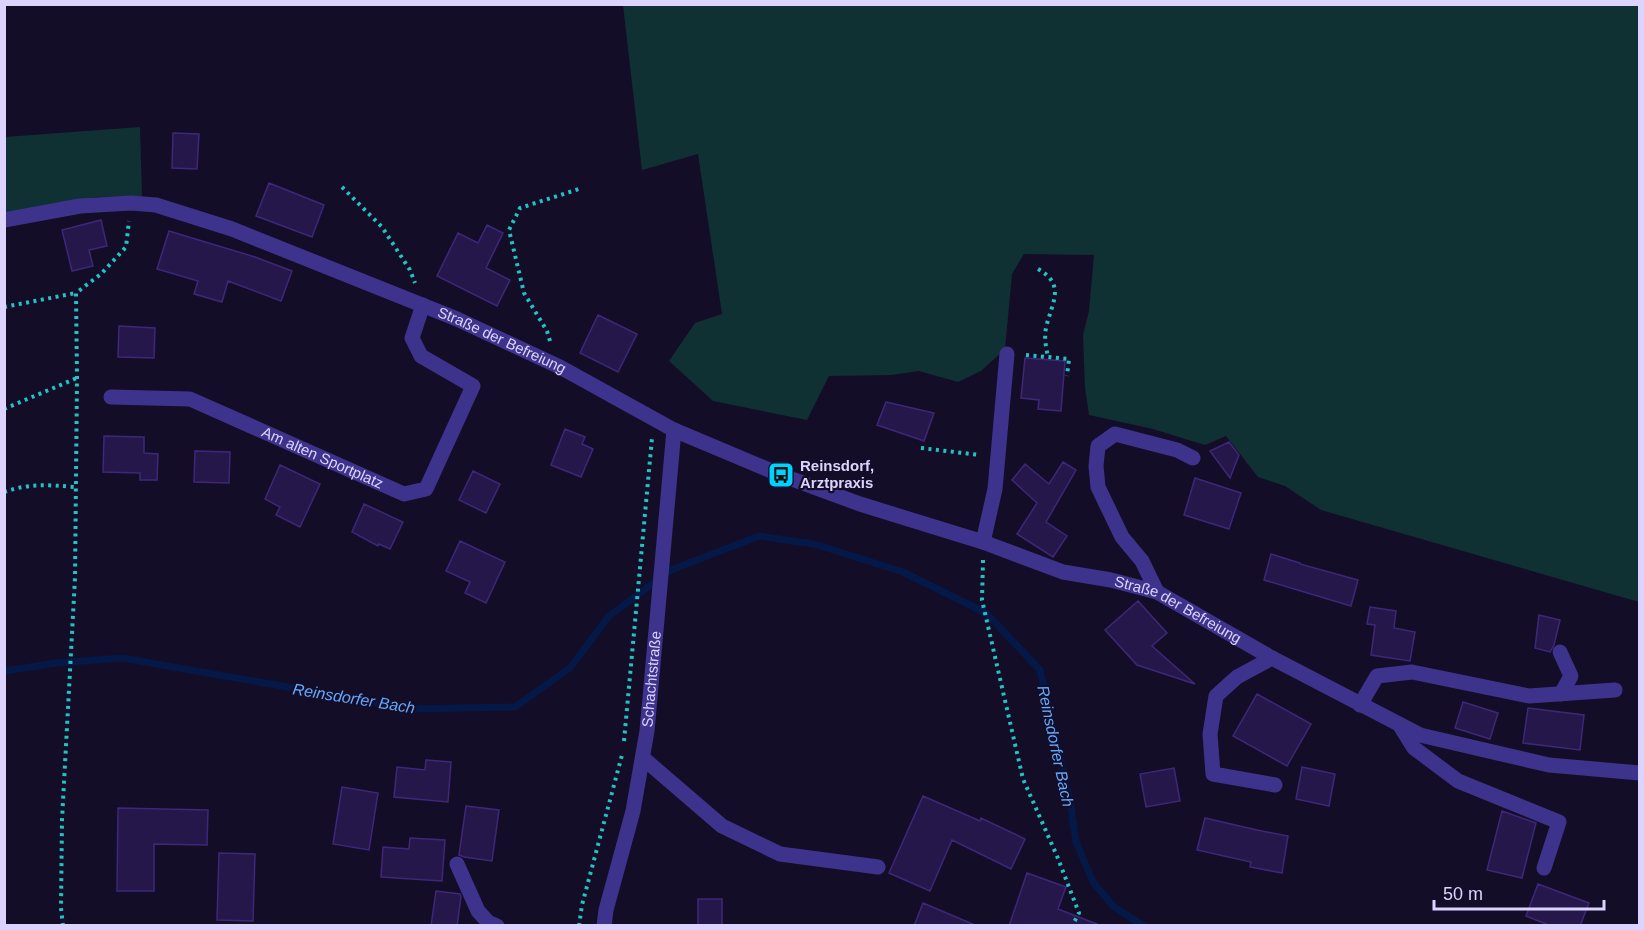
<svg xmlns="http://www.w3.org/2000/svg" width="1644" height="930" viewBox="0 0 1644 930" font-family="Helvetica,sans-serif">
	<rect width="100%" height="100%" fill="#140d28"/>
	<path fill="#0f3133" d="M 623,5 L 1639,5 L 1639,602 L 1321,510 L 1285,486 L 1258,477 L 1226,436 L 1205,445 L 1153,429 L 1089,415 L 1085,388 L 1083,335 L 1089,311 L 1094,255 L 1024,254 L 1012,274 L 1005,349 L 981,371 L 958,382 L 919,371 L 891,375 L 829,376 L 807,420 L 713,401 L 669,361 L 695,323 L 722,314 L 698,154 L 642,170 Z
		M 140,127 L 142,196 L 95,197 L 5,213 L 5,137 Z"/>
	<g fill="none" stroke-linecap="round" stroke-linejoin="round">
		<path stroke="#051949" stroke-width="7" d="M 4,671 L 57,663 L 122,658 L 413,709 L 515,707 L 570,668 L 609,616 L 671,570 L 759,536 L 814,544 L 903,572 L 986,613 L 1040,670 L 1070,801 L 1076,842 L 1093,882 L 1114,907 L 1144,926"/>
	</g>
	<path fill="#26174b" stroke="#3e2779" stroke-width="1.5" d="M 173,133 L 199,134 L 197,169 L 172,168 Z
		M 269,183 L 324,205 L 312,237 L 256,216 Z
		M 101,220 L 107,246 L 89,250 L 93,266 L 72,271 L 62,230 Z
		M 487,225 L 503,233 L 486,268 L 510,280 L 497,306 L 437,276 L 458,233 L 478,243 Z
		M 169,231 L 255,257 L 292,271 L 281,301 L 228,281 L 222,302 L 194,294 L 198,281 L 157,269 Z
		M 598,315 L 637,334 L 618,372 L 580,353 Z
		M 119,326 L 155,328 L 154,358 L 118,357 Z
		M 1025,358 L 1065,361 L 1061,411 L 1038,409 L 1039,400 L 1021,398 Z
		M 886,402 L 934,413 L 924,441 L 877,425 Z
		M 565,429 L 585,437 L 582,444 L 593,449 L 581,477 L 551,465 Z
		M 104,436 L 144,437 L 144,453 L 158,454 L 157,480 L 140,480 L 140,473 L 103,472 Z
		M 1229,442 L 1239,455 L 1230,478 L 1210,451 Z
		M 195,451 L 230,452 L 229,483 L 194,482 Z
		M 1063,462 L 1076,470 L 1046,522 L 1067,536 L 1053,557 L 1017,534 L 1037,503 L 1012,480 L 1025,464 L 1049,484 Z
		M 280,465 L 320,484 L 300,527 L 276,515 L 280,507 L 265,499 Z
		M 473,471 L 500,484 L 486,513 L 459,500 Z
		M 1195,478 L 1241,493 L 1229,529 L 1184,515 Z
		M 364,504 L 403,522 L 390,549 L 379,544 L 378,546 L 352,532 Z
		M 460,541 L 505,562 L 486,603 L 465,593 L 470,582 L 446,571 Z
		M 1271,554 L 1300,563 L 1300,564 L 1358,580 L 1351,606 L 1264,580 Z
		M 1138,601 L 1167,633 L 1152,646 L 1195,684 L 1137,665 L 1105,630 Z
		M 1370,607 L 1396,611 L 1394,628 L 1415,632 L 1410,661 L 1371,655 L 1375,625 L 1367,624 Z
		M 1539,615 L 1560,620 L 1554,645 L 1550,652 L 1535,648 Z
		M 1257,694 L 1311,724 L 1287,766 L 1233,736 Z
		M 1463,702 L 1498,713 L 1490,739 L 1455,728 Z
		M 1528,708 L 1584,715 L 1580,750 L 1523,743 Z
		M 426,760 L 451,762 L 448,802 L 394,797 L 397,767 L 425,770 Z
		M 1302,767 L 1335,774 L 1329,806 L 1296,799 Z
		M 1174,768 L 1180,801 L 1146,807 L 1140,774 Z
		M 342,787 L 378,793 L 369,850 L 333,844 Z
		M 923,796 L 980,821 L 981,818 L 1025,839 L 1011,869 L 952,840 L 930,891 L 889,873 Z
		M 466,806 L 499,810 L 492,861 L 464,857 L 459,855 Z
		M 118,808 L 208,810 L 207,845 L 154,844 L 154,891 L 117,891 Z
		M 1502,811 L 1536,823 L 1522,878 L 1487,870 Z
		M 1205,818 L 1257,830 L 1288,836 L 1282,873 L 1250,867 L 1251,862 L 1197,850 Z
		M 410,838 L 445,840 L 442,881 L 381,877 L 383,847 L 409,849 Z
		M 219,853 L 255,854 L 253,921 L 217,920 Z
		M 1027,873 L 1066,887 L 1058,909 L 1097,924 L 1097,926 L 1009,926 Z
		M 1538,884 L 1589,903 L 1580,926 L 1551,926 L 1526,916 Z
		M 436,891 L 460,894 L 461,897 L 457,926 L 431,926 Z
		M 698,899 L 722,899 L 722,926 L 698,926 Z
		M 923,903 L 975,925 L 975,926 L 914,926 Z"/>
	<g fill="none" stroke-linecap="round" stroke-linejoin="round">
		<path stroke="#23c2c4" stroke-width="4" stroke-dasharray="3 4.5" stroke-linecap="butt" d="M 342,187 L 382,227 L 410,270 L 415,283
			M 1038,269 C 1067,285 1051,304 1046,328 C 1044,338 1046,347 1048,357
			M 4,307 L 76,293
			M 550,341 L 547,331 L 524,293 L 509,230 L 520,208 L 579,189
			M 1026,355 L 1069,359 L 1067,376
			M 4,409 L 77,378
			M 921,448 L 980,455
			M 4,492 C 30,483 49,485 75,487
			M 983,560 L 982,600 L 1023,779 L 1057,856 L 1079,913 L 1072,926
			M 624,741 L 652,438
			M 63,926 L 61,908 L 62,820 L 75,578 L 77,378 L 76,293 L 101,274 L 126,247 L 129,221
			M 579,926 L 582,905 L 622,755"/>
		<g stroke="#3e338c" stroke-width="15">
			<path id="s1" d="M 4,220 L 80,206 L 131,203 L 156,205 L 232,229 L 457,319 L 560,367 L 674,430 L 781,475 L 860,504 L 983,542 L 1063,572 L 1111,580 L 1157,592 L 1272,658 L 1420,735 L 1549,765 L 1640,773"/>
			<path id="s2" d="M 111,397 L 190,399 L 404,494 L 426,489 L 473,386 L 421,356 L 412,338 L 423,305"/>
			<path d="M 983,542 L 995,489 L 1007,354"/>
			<path d="M 1157,592 L 1142,561 L 1122,537 L 1098,487 L 1096,466 L 1098,446 L 1115,434 L 1177,450 L 1193,458"/>
			<path d="M 1560,652 L 1571,676 L 1561,694"/>
			<path d="M 1272,658 L 1237,677 L 1216,696 L 1210,734 L 1213,774 L 1275,785"/>
			<path d="M 1360,705 L 1377,676 L 1412,672 L 1529,696 L 1615,690"/>
			<path d="M 1399,724 L 1414,748 L 1458,781 L 1559,822 L 1544,868"/>
			<path d="M 643,758 L 722,826 L 780,854 L 878,867"/>
			<path d="M 457,864 L 478,911 L 488,922 L 497,926"/>
			<path id="s3" d="M 604,926 L 606,910 L 633,811 L 647,731 L 674,430"/>
		</g>
	</g>
	<defs>
		<g id="bus-square" transform="scale(1.35)"><rect x="-9" y="-9" width="18" height="18" rx="4" fill="#00d2ff" stroke="#140d28"/><path d="M-5-6H5V4H4V6H2V4H-2V6H-4V4H-5ZM-3.5-4V0h7V-4ZM-3.5 1.2v1.5H-2V1.2ZM2 1.2v1.5H3.5V1.2Z" fill="#111"/></g>
	</defs>
	<g fill-rule="evenodd">
		<use href="#bus-square" x="781" y="475"/>
	</g>
	<g text-anchor="middle" stroke-width="4.5" stroke-linejoin="round" paint-order="stroke">
		<g font-size="15" fill="#dcd4ff" stroke="#140d28">
			<text dy="5" stroke="none"><textPath href="#s1" startOffset="525">Straße der Befreiung</textPath></text>
			<text dy="5" stroke="none"><textPath href="#s2" startOffset="224">Am alten Sportplatz</textPath></text>
			<text dy="5" stroke="none"><textPath href="#s1" startOffset="1256">Straße der Befreiung</textPath></text>
			<text dy="5" stroke="none"><textPath href="#s3" startOffset="252">Schachtstraße</textPath></text>
		</g>
		<g font-size="15" font-weight="bold" fill="#dcd4ff" stroke="#140d28" text-anchor="start">
			<text x="800" y="471">Reinsdorf,<tspan x="800" dy="17">Arztpraxis</tspan></text>
		</g>
		<g font-size="16" font-style="italic" fill="#62aaff" stroke="#140d28">
			<text transform="translate(354 698) rotate(9)" y="6">Reinsdorfer Bach</text>
			<text transform="translate(1056 746) rotate(78)" y="6">Reinsdorfer Bach</text>
		</g>
	</g>
	<rect width="1644" height="930" fill="none" stroke="#dcd4ff" stroke-width="12"/>
	<path d="M1434 900v9h170v-9" fill="none" stroke="#dcd4ff" stroke-width="3"/>
	<text x="1443" y="900" font-size="18" fill="#dcd4ff" stroke="#140d28" stroke-width="4.5" paint-order="stroke">50 m</text>
</svg>
